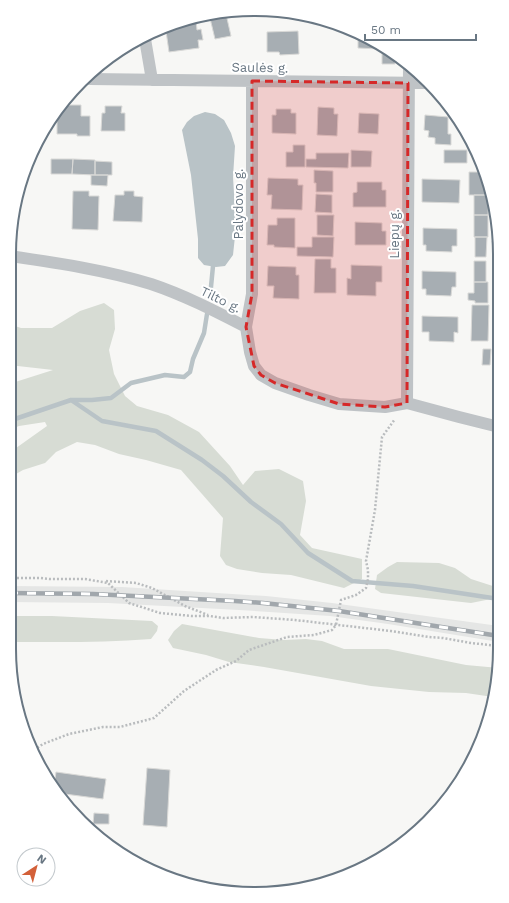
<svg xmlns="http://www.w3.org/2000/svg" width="509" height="903" viewBox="0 0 509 903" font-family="'Work Sans',sans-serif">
	<rect width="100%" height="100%" fill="#f7f7f5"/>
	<path fill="#e5e6e5" d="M 9,586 L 122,587 L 266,596 L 332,603 L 499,626 L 499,642 L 388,624 L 330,616 L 239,610 L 108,603 L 9,602 Z"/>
	<path fill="#d7dcd4" d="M 104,303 L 114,310 L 115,329 L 109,350 L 114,374 L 125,396 L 137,406 L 168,415 L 199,432 L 230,466 L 243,485 L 255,471 L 279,469 L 303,481 L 306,501 L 300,535 L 312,548 L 362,559 L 362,579 L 344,588 L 291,575 L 262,573 L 237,569 L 226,565 L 220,556 L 223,518 L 181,470 L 146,460 L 119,454 L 95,445 L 77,442 L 56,452 L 45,463 L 23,470 L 9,478 L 9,453 L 47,426 L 45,422 L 19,426 L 9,430 L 9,384 L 53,370 L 9,365 L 9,324 L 21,328 L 52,328 L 80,311 Z
		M 397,562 L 439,563 L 455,568 L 471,579 L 499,588 L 499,600 L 491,599 L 471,603 L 381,593 L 375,589 L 377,575 L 388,567 Z
		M 9,616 L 52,616 L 152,621 L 158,626 L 157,631 L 151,639 C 104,643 57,642 9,642 Z
		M 182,624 L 259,638 L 284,640 L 306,639 L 322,641 L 344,649 L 388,649 L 466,665 L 499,668 L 493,697 L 466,693 L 429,692 L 371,686 L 264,667 L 229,662 L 206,655 L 173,648 L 168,640 L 174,631 Z"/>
	<path fill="#b9c3c7" d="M 205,112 L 215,114 L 224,120 L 231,133 L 235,146 L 233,177 L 236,227 L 233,255 L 225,266 L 216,267 L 204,265 L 198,258 L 198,239 L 191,175 L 182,130 L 187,122 L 194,116 Z"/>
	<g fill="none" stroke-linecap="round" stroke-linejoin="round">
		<path stroke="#b9c3c7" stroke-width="4.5" d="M 210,297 L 213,266
			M 71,400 L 102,421 L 156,431 L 202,460 L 223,476 L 251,502 L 281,524 L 308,553 L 352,581 L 413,586 L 499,599
			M 9,421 L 71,400 L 92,400 L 111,398 L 131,383 L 165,375 L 184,377 L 190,372 L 193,359 L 204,333 L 207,314"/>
	</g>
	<path fill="#a7aeb3" stroke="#d9d9d7" d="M 209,14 L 226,14 L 231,36 L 215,39 Z
		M 196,21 L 197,30 L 201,29 L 203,40 L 198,40 L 199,48 L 169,52 L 166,31 L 185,23 Z
		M 298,31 L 299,54 L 280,55 L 279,52 L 267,52 L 267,32 Z
		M 358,37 L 379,46 L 379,49 L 358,48 Z
		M 382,54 L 395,54 L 395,64 L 382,64 Z
		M 64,105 L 81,105 L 81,116 L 90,116 L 90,136 L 77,136 L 77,134 L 57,134 L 57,112 Z
		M 105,106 L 122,106 L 121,113 L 125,113 L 125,131 L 101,131 L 102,113 L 105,113 Z
		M 318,107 L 334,108 L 334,114 L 338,114 L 337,136 L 317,135 Z
		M 276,109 L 291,109 L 291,113 L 296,113 L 296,134 L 272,133 L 272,115 L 276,115 Z
		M 359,113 L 379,114 L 378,134 L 358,133 Z
		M 425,115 L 448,117 L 448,134 L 451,134 L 451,145 L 435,144 L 435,138 L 428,137 L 429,131 L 424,130 Z
		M 293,145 L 305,145 L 305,167 L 286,167 L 286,152 L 293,152 Z
		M 351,150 L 372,151 L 371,167 L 351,167 Z
		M 444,150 L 467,150 L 467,163 L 444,163 Z
		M 316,153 L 349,153 L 348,168 L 306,167 L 306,159 L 316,159 Z
		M 51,159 L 73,159 L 72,174 L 51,174 Z
		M 73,159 L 95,160 L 95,175 L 72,174 Z
		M 95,161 L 112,162 L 112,175 L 95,175 Z
		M 314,170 L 333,171 L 333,192 L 316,192 L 316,183 L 314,183 Z
		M 469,172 L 485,172 L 489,184 L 489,195 L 469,195 Z
		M 91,175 L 108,175 L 107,186 L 91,185 Z
		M 268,178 L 298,179 L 298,185 L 303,185 L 302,210 L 271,209 L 272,195 L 267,195 Z
		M 422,179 L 460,180 L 459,203 L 422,202 Z
		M 357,182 L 382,182 L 382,190 L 386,190 L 386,207 L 353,207 L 353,193 L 357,192 Z
		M 73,191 L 89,191 L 89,196 L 99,196 L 98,230 L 72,229 Z
		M 124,191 L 134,191 L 134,196 L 143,197 L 142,222 L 113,221 L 115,195 L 124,195 Z
		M 316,194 L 332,195 L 332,213 L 315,212 Z
		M 474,195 L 489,195 L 488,215 L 474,215 Z
		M 317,215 L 334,215 L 333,236 L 317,235 Z
		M 474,215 L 488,215 L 488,237 L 474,237 Z
		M 277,218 L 295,218 L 295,248 L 274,247 L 274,245 L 267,245 L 268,225 L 277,225 Z
		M 355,222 L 382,223 L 382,231 L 386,231 L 386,245 L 355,245 Z
		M 423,228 L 457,229 L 457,246 L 452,246 L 452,252 L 426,251 L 426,245 L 423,245 Z
		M 312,237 L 334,237 L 333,257 L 297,256 L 297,247 L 312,247 Z
		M 475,237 L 487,237 L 486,257 L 475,257 Z
		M 499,240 L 499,251 L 493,251 L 492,241 Z
		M 315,259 L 331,259 L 331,268 L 336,268 L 336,293 L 314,293 Z
		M 474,261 L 486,261 L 486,282 L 474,282 Z
		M 351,265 L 382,266 L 382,282 L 376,282 L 376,296 L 347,295 L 347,278 L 351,279 Z
		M 268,266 L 296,267 L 296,275 L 299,275 L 299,299 L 273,298 L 274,286 L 267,286 Z
		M 422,271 L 456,272 L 456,287 L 452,287 L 451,296 L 426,295 L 426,289 L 422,289 Z
		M 474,282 L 488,282 L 488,303 L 475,303 L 475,301 L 468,300 L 468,293 L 474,293 Z
		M 472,305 L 489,305 L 488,341 L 471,341 Z
		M 422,316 L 458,317 L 458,333 L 454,332 L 454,342 L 429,341 L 429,332 L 422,332 Z
		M 483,349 L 491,349 L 490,365 L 482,365 Z
		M 493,352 L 499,352 L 499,362 L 493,362 Z
		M 147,768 L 170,770 L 167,827 L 143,825 Z
		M 56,772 L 106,779 L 103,799 L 57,793 L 54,786 Z
		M 94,813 L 109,814 L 109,824 L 93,824 Z"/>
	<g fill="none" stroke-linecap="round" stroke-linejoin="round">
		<path stroke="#b9bcbe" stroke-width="2.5" stroke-dasharray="2 2" stroke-linecap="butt" d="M 9,578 L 41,578 L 50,579 L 85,579 L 108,583 L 129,603 L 160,613 L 192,616 L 210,616 L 223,618 L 253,617 L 295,620 L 391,631 L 429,637 L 443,638 L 471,643 L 499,646
			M 106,581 L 136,583 L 152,588 L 185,606 L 208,615
			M 34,750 L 43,744 L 69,734 L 103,727 L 120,727 L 154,718 L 184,691 L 216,670 L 236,661 L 249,650 L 287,637 L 314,635 L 332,630 L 336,625 L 341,600 L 356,595 L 366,588 L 368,579 L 368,570 L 366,561 L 375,510 L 382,437 L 395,419"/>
		<path stroke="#bfc3c6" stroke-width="12" d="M 145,39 L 152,80
			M 90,79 L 430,83
			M 10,256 C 57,263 105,270 151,284 C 184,295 215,311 246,327 L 250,352 L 254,366 L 261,375 L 275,383 L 309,395 L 339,404 L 385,407 L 407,403 L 459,417 L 499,427
			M 246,327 L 252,294 L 252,81
			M 407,403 L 409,65"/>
		<g stroke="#a1a7ac" stroke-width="4.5">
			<path id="rail" d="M 9,593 L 93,594 L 235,601 L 263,603 L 339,611 L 499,636"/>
		</g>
		<use href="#rail" stroke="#fff" stroke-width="3" stroke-dasharray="9" stroke-linecap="butt"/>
	</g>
	<path fill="#d62828" fill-opacity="0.2" stroke="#d62828" stroke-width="3" stroke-dasharray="8 5" stroke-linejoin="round" d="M 252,81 L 408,83 L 407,403 L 385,407 L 339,404 L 275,383 L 261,375 L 254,366 L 246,327 L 252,294 Z"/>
	<g text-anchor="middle" stroke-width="4" stroke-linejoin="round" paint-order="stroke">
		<g font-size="13" fill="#697783" stroke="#fff">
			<text transform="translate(260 67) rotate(1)" y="5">Saulės g.</text>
			<text transform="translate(238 204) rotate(-90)" y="5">Palydovo g.</text>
			<text transform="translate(394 234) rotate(-90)" y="5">Liepų g.</text>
			<text transform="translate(221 299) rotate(26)" y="5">Tilto g.</text>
		</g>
	</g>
	<path d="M0 0H509V903H0ZM254 16H255A238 238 0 0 1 493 254V649A238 238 0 0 1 255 887H254A238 238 0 0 1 16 649V254A238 238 0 0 1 254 16Z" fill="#fff" fill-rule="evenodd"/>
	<path fill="none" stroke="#697783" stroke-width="2" d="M254 16H255A238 238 0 0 1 493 254V649A238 238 0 0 1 255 887H254A238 238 0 0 1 16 649V254A238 238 0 0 1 254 16Z"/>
	<g transform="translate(36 867) rotate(36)"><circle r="19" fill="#ffffff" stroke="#c3c9cd"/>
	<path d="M0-3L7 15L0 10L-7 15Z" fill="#d36039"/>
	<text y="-6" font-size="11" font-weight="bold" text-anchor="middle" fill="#697783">N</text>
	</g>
	<path d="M365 34v6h111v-6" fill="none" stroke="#697783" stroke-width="2"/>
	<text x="371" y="34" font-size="12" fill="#697783" stroke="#ffffff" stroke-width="3" paint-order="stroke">50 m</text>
</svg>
